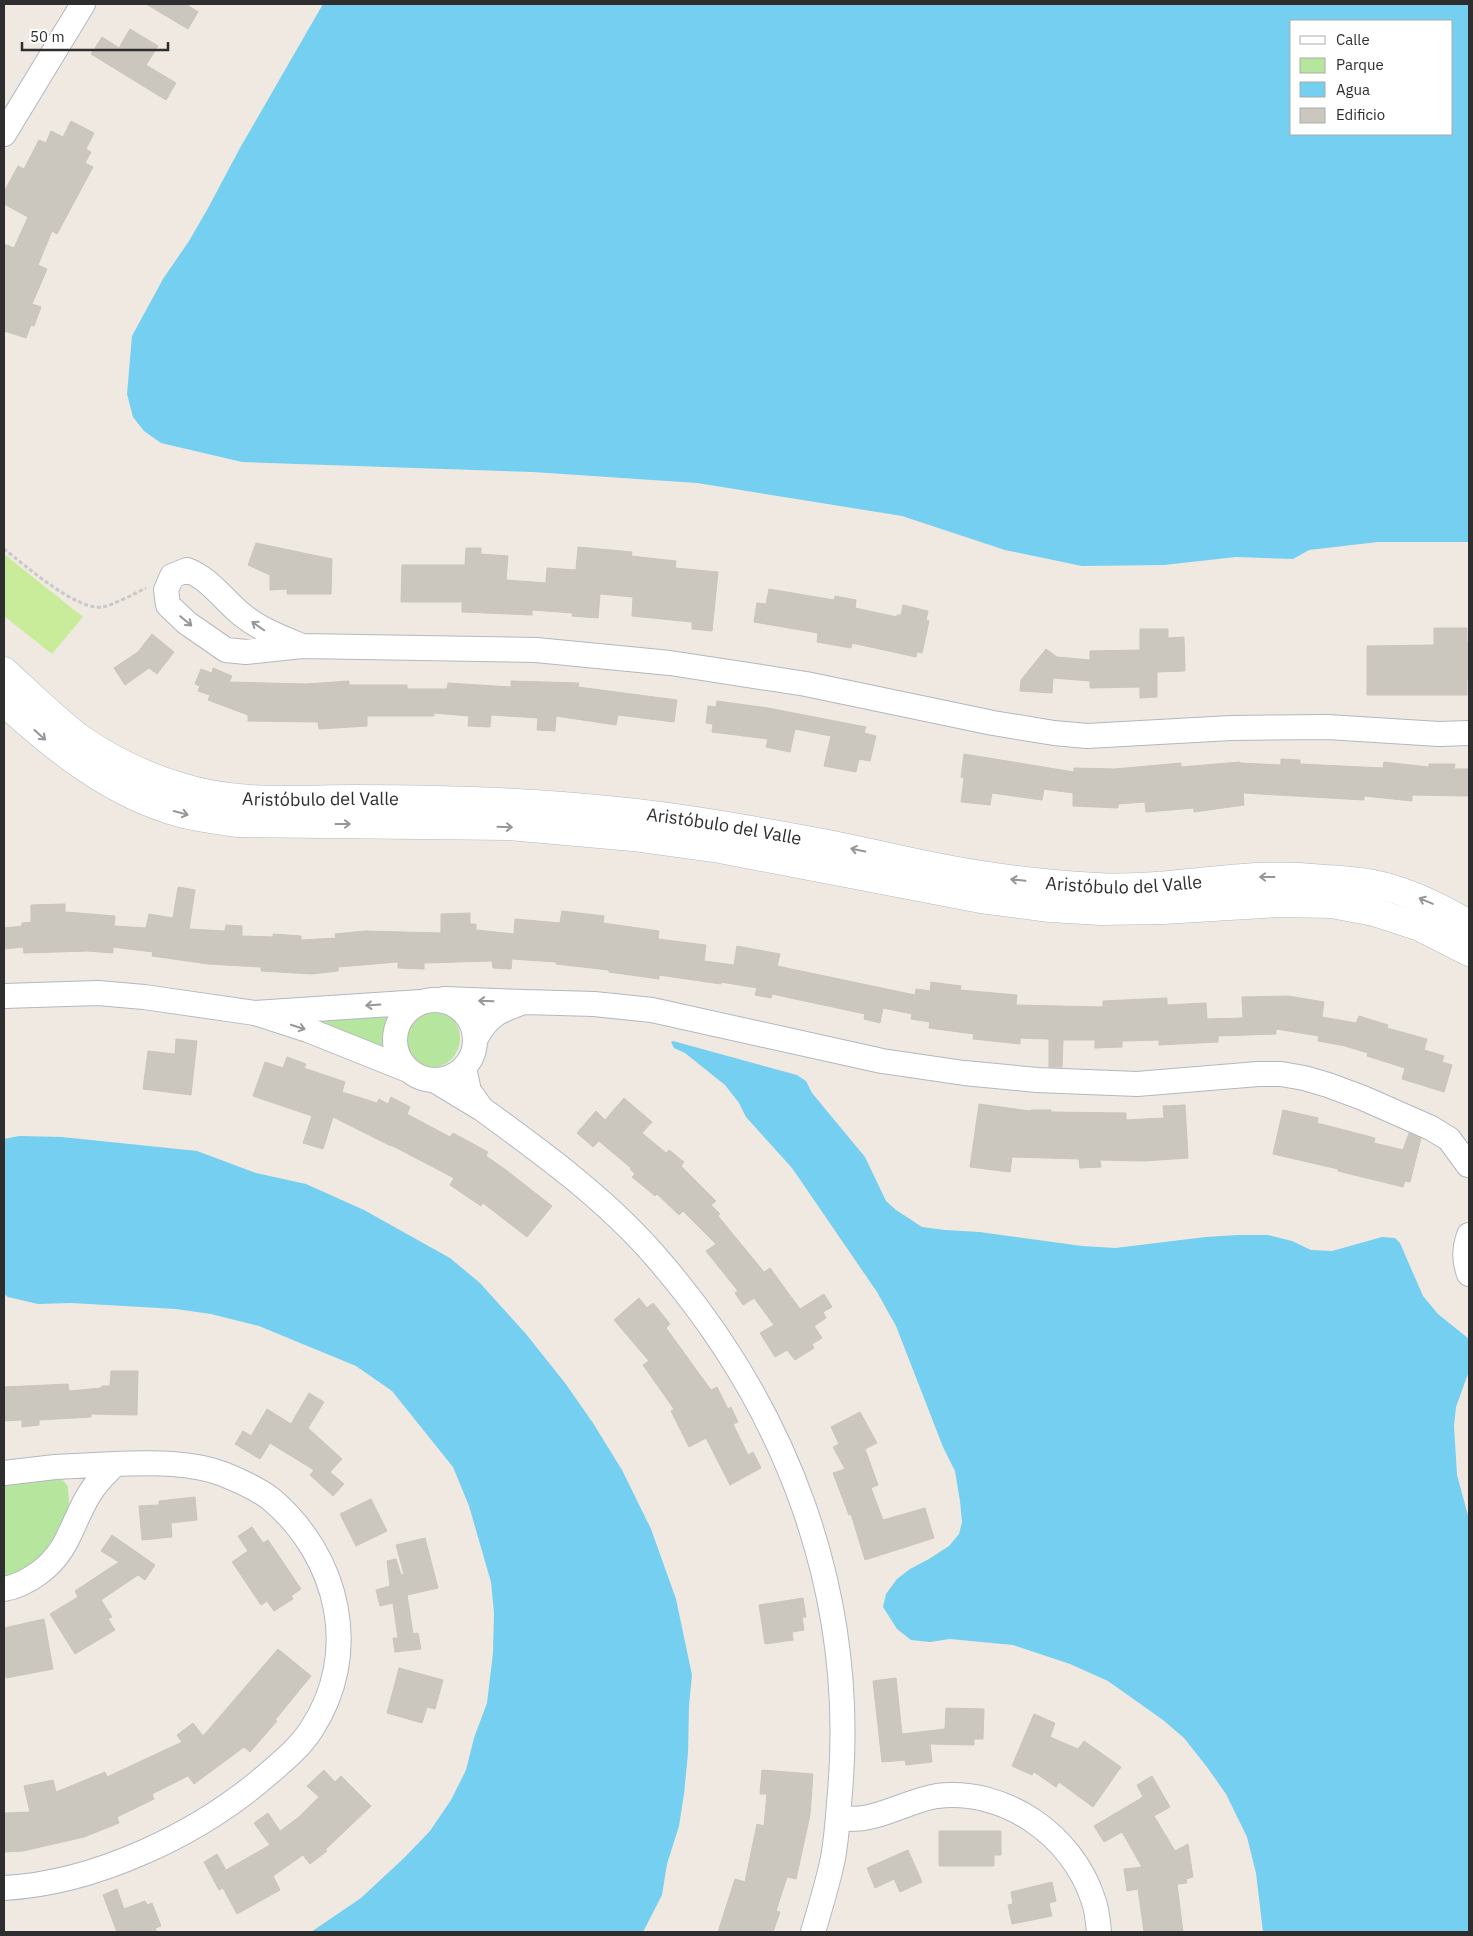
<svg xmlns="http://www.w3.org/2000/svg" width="1473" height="1936" viewBox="0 0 1473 1936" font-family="'IBM Plex Sans',sans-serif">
	<rect width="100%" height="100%" fill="#efe9e1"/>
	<path fill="#b6e59e" d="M400 1038a30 30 0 1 1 60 0a30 30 0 1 1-60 0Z
		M 393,1011 L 384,1028 L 384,1050 L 295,1015 Z
		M 60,1476 L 68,1487 L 69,1504 L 62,1529 L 37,1561 L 4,1579 L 4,1478 Z"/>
	<path fill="#c9ec9a" d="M 4,554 L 83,617 L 52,654 L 4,616 Z"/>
	<path fill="#75cff0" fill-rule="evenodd" d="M 323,4 L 1469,4 L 1469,542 L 1378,542 L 1309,550 L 1293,559 L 1236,557 L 1164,565 L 1082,566 L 1005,550 L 902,516 L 697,483 L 533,472 L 242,462 L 161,443 L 144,431 L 133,417 L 127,394 L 132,336 L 163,279 L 189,241 L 207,210 L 240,148 ZM 1292,21 L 1452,21 L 1452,134 L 1292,134 Z
		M 673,1041 L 797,1075 L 806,1081 L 812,1093 L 865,1157 L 886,1201 L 896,1210 L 922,1227 L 945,1230 L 979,1232 L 1082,1246 L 1115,1248 L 1206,1237 L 1238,1235 L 1268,1235 L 1292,1241 L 1311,1250 L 1332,1251 L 1382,1237 L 1395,1238 L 1400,1243 L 1423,1296 L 1438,1314 L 1469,1339 L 1469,1371 L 1456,1407 L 1454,1426 L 1457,1475 L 1469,1519 L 1469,1932 L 1263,1932 L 1256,1873 L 1247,1837 L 1226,1794 L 1207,1767 L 1184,1738 L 1163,1720 L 1108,1681 L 1070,1664 L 1013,1645 L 950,1639 L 930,1642 L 911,1640 L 897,1629 L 883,1607 L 886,1594 L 897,1579 L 910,1569 L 929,1559 L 949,1546 L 959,1534 L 962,1522 L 960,1501 L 955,1471 L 943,1447 L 896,1326 L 877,1292 L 792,1168 L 746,1117 L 739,1103 L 725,1085 L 685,1053 L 674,1048 L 671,1042 Z
		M 19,1136 L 62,1137 L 197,1151 L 256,1173 L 306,1184 L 364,1210 L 450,1258 L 480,1283 L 526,1334 L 565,1383 L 593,1423 L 622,1470 L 651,1529 L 676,1599 L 692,1675 L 689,1705 L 688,1753 L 684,1794 L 679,1826 L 667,1864 L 662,1895 L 643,1932 L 311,1932 L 361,1898 L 404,1858 L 430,1831 L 451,1800 L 466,1770 L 474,1738 L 487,1703 L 493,1653 L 494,1613 L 491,1582 L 469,1506 L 453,1467 L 392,1391 L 356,1366 L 259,1326 L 211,1314 L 176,1309 L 71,1303 L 38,1304 L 8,1297 L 4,1294 L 4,1139 Z"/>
	<path fill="#cbc7bf" stroke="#cbc5ba" d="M 146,4 L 186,4 L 198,12 L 188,29 Z
		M 130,29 L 158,46 L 146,65 L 176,83 L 166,100 L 91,54 L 102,37 L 119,48 Z
		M 71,121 L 94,133 L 86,149 L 91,152 L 85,163 L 93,167 L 57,234 L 52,231 L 38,265 L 47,269 L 32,304 L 41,307 L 34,326 L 31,325 L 26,338 L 4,331 L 4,244 L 14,248 L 28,217 L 4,204 L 4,192 L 18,166 L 24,169 L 39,140 L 46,143 L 51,131 L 63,137 Z
		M 256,543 L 332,559 L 331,594 L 287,594 L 287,589 L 270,590 L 270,575 L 248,565 Z
		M 578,547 L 632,552 L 631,556 L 676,561 L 675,568 L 718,572 L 712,631 L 692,629 L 692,622 L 632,616 L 633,597 L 600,594 L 598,618 L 572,616 L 573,613 L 532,610 L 532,615 L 462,612 L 462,602 L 401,602 L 402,565 L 465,565 L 466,548 L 481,548 L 481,554 L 508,556 L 506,580 L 546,583 L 547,568 L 576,570 Z
		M 769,589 L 834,600 L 835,596 L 856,600 L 855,608 L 897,617 L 897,615 L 901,615 L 903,605 L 928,611 L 926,620 L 929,621 L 922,653 L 917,652 L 916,657 L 852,643 L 851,648 L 817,642 L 818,633 L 754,622 L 757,603 L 766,604 Z
		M 1434,628 L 1467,628 L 1467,642 L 1469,642 L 1469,679 L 1467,679 L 1467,695 L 1367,695 L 1367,646 L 1434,645 Z
		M 1140,629 L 1168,629 L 1168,638 L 1184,637 L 1185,671 L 1157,672 L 1157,697 L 1140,698 L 1140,687 L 1090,688 L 1090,681 L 1053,678 L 1052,693 L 1020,691 L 1021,680 L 1046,649 L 1057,657 L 1090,660 L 1090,651 L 1140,650 Z
		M 152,634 L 174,652 L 157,674 L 149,668 L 125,685 L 114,668 L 138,652 Z
		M 213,668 L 232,676 L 229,682 L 306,684 L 349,681 L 349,685 L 407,685 L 407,689 L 447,689 L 448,683 L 511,687 L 511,681 L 579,683 L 578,687 L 677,700 L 674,722 L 618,715 L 616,725 L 556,716 L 555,731 L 537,730 L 538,718 L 491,715 L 490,727 L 468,726 L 469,716 L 434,713 L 434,716 L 367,716 L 367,726 L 319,729 L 318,722 L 248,721 L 248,715 L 208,700 L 210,695 L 198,691 L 200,686 L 195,684 L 201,669 L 212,673 Z
		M 717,701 L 768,708 L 866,727 L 864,733 L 876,736 L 870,761 L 859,759 L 856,772 L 824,766 L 831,736 L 795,729 L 790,752 L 766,747 L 768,739 L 712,732 L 713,724 L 706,723 L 708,706 L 716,707 Z
		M 964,754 L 1074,772 L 1074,768 L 1115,769 L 1181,763 L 1181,767 L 1240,762 L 1240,763 L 1281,765 L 1281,759 L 1300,760 L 1300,764 L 1383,768 L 1384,762 L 1429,767 L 1429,764 L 1455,764 L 1454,769 L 1469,769 L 1469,796 L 1412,795 L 1412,801 L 1364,796 L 1364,800 L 1243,793 L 1244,805 L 1194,812 L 1194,808 L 1146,812 L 1145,802 L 1118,804 L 1118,808 L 1073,806 L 1073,793 L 1044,789 L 1042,800 L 992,793 L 990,805 L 961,802 L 964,778 L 961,777 Z
		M 178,887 L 195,890 L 189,929 L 225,931 L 226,925 L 242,926 L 242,936 L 273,937 L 273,934 L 301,936 L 301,940 L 336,938 L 335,934 L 365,931 L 441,933 L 441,914 L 470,913 L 470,924 L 476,924 L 476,930 L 514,934 L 515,919 L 560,923 L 562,911 L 604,916 L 603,923 L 659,931 L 658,939 L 706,945 L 704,961 L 734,965 L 737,946 L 780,954 L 777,966 L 915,995 L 916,989 L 930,991 L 931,982 L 961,986 L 960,990 L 1017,995 L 1016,1005 L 1103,1007 L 1103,1001 L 1167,998 L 1167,1005 L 1206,1003 L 1207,1019 L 1243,1018 L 1242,997 L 1288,996 L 1324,1002 L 1322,1017 L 1356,1023 L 1359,1016 L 1388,1025 L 1387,1028 L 1427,1039 L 1424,1050 L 1444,1056 L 1442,1062 L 1452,1065 L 1444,1092 L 1402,1079 L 1405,1068 L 1367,1056 L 1368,1053 L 1345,1046 L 1318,1041 L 1319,1036 L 1276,1029 L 1276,1034 L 1218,1036 L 1218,1042 L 1159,1045 L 1159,1040 L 1122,1041 L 1122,1047 L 1095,1048 L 1095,1040 L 1063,1040 L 1062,1067 L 1049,1067 L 1049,1039 L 1020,1038 L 1020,1044 L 973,1039 L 974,1034 L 929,1028 L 930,1022 L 911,1019 L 912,1014 L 883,1008 L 880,1023 L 864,1019 L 865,1014 L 772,994 L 771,998 L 755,995 L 757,988 L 721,982 L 721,984 L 659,975 L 659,979 L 609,972 L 609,970 L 556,964 L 556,962 L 512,959 L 511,969 L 493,968 L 492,961 L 424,963 L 424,969 L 398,968 L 398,962 L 338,967 L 338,971 L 312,974 L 261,971 L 261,967 L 208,964 L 152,956 L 153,952 L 113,947 L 113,953 L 87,951 L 24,953 L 23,947 L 4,949 L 4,928 L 22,926 L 22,923 L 31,922 L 31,905 L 65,904 L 65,912 L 115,916 L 114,926 L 146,928 L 149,914 L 173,918 Z
		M 176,1039 L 197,1041 L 191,1095 L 143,1089 L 148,1051 L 175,1054 Z
		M 287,1057 L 306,1064 L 304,1068 L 345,1082 L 342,1092 L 377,1103 L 379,1099 L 388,1104 L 391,1097 L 410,1107 L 407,1114 L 450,1137 L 453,1133 L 488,1152 L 486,1156 L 506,1170 L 552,1206 L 527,1237 L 483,1203 L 481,1206 L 450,1185 L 454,1178 L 391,1145 L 391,1146 L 333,1117 L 323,1149 L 303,1143 L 312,1116 L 253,1096 L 265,1062 L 283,1068 Z
		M 624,1098 L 652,1122 L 642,1133 L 666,1153 L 669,1150 L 684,1162 L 681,1166 L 716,1201 L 711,1205 L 720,1214 L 718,1216 L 764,1272 L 770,1268 L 800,1309 L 824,1294 L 832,1307 L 823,1312 L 826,1318 L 814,1326 L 822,1338 L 812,1344 L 814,1348 L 795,1360 L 787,1350 L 775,1357 L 760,1333 L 774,1325 L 754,1298 L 743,1305 L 735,1293 L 738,1291 L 706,1251 L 716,1244 L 683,1211 L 679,1215 L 657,1194 L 655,1196 L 632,1177 L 635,1174 L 630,1169 L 631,1168 L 599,1141 L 593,1147 L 577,1133 L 596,1111 L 605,1120 Z
		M 979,1104 L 1030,1111 L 1031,1110 L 1051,1110 L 1051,1112 L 1126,1113 L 1126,1120 L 1164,1118 L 1163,1106 L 1185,1105 L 1188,1158 L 1144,1161 L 1100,1160 L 1101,1167 L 1080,1168 L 1079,1159 L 1012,1157 L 1010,1172 L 970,1167 Z
		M 1283,1110 L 1318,1118 L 1317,1123 L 1375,1138 L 1374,1143 L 1403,1150 L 1409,1133 L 1421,1138 L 1410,1182 L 1405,1181 L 1403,1187 L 1338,1171 L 1338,1169 L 1273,1154 Z
		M 639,1298 L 647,1308 L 653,1303 L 670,1324 L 666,1328 L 711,1390 L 717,1387 L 728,1409 L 731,1407 L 738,1422 L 733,1424 L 748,1455 L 753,1452 L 761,1468 L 730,1485 L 706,1438 L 689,1447 L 671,1411 L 674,1409 L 643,1365 L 649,1361 L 614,1320 Z
		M 111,1371 L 138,1371 L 137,1415 L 91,1414 L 91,1417 L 39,1420 L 39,1425 L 22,1427 L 22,1420 L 4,1421 L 4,1387 L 68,1384 L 69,1391 L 101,1388 L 102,1386 L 110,1386 Z
		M 309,1393 L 324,1402 L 308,1428 L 342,1459 L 330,1472 L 344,1484 L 333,1496 L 310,1475 L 314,1470 L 270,1443 L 260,1459 L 235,1444 L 243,1431 L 251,1436 L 267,1409 L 291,1424 Z
		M 860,1412 L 877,1443 L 865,1449 L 878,1485 L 871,1488 L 883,1520 L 925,1508 L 934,1538 L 865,1560 L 851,1514 L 849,1515 L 833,1473 L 845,1469 L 833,1447 L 839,1444 L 831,1427 Z
		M 195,1497 L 197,1520 L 171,1523 L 172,1537 L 142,1540 L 139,1506 L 159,1505 L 159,1501 Z
		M 371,1499 L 387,1531 L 356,1546 L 340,1514 Z
		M 252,1527 L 263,1543 L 268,1540 L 301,1589 L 291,1596 L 293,1599 L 274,1611 L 267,1601 L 261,1605 L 232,1562 L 248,1551 L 238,1536 Z
		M 112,1535 L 155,1565 L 145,1580 L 138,1575 L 101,1600 L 112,1617 L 108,1619 L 115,1630 L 75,1654 L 50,1614 L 78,1597 L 75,1591 L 119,1562 L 101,1551 Z
		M 425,1538 L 438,1588 L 407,1595 L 413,1634 L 418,1633 L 421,1649 L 395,1652 L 393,1638 L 398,1638 L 393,1603 L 380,1606 L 376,1590 L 390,1586 L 387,1561 L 396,1559 L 401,1575 L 404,1574 L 396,1545 Z
		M 803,1598 L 806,1617 L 802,1617 L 804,1630 L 792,1632 L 793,1640 L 765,1644 L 759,1605 Z
		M 44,1619 L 53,1669 L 6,1678 L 4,1664 L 4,1628 Z
		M 278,1649 L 311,1676 L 275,1720 L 277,1721 L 250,1752 L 244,1747 L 194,1784 L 188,1776 L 152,1794 L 154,1799 L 117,1817 L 119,1823 L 84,1837 L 23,1851 L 4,1852 L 4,1813 L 30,1812 L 24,1786 L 53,1780 L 56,1792 L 105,1772 L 107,1777 L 182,1742 L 177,1735 L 193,1723 L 203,1736 Z
		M 399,1668 L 443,1680 L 435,1709 L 427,1707 L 422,1723 L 387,1713 Z
		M 896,1678 L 902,1734 L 945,1729 L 946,1708 L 984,1709 L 983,1739 L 974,1739 L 974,1745 L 930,1744 L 932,1762 L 906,1765 L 905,1760 L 882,1762 L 873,1681 Z
		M 1034,1714 L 1055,1723 L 1050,1737 L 1078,1749 L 1084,1741 L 1121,1767 L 1093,1807 L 1059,1782 L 1056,1787 L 1034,1772 L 1032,1775 L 1012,1766 Z
		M 324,1770 L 335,1782 L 341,1776 L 371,1806 L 325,1850 L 327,1851 L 310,1864 L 303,1855 L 273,1876 L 280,1890 L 237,1914 L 223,1888 L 219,1890 L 204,1862 L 217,1854 L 226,1870 L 270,1845 L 254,1823 L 268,1813 L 280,1831 L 299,1817 L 319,1797 L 307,1786 Z
		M 762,1770 L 813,1774 L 810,1815 L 796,1879 L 787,1877 L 776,1911 L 780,1912 L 773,1932 L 718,1932 L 735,1879 L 745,1882 L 757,1824 L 764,1826 L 767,1794 L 760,1794 Z
		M 1152,1776 L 1170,1807 L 1154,1816 L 1175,1851 L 1188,1844 L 1193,1877 L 1186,1879 L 1187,1883 L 1177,1884 L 1183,1932 L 1144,1932 L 1138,1889 L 1127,1891 L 1124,1869 L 1142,1867 L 1122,1832 L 1104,1842 L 1094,1826 L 1143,1797 L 1137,1785 Z
		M 939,1831 L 1001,1831 L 1001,1855 L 994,1855 L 994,1866 L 939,1866 Z
		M 908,1850 L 922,1882 L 900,1892 L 894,1879 L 875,1888 L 867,1868 Z
		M 1052,1882 L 1056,1901 L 1049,1903 L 1052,1916 L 1012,1924 L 1008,1905 L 1013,1904 L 1011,1892 Z
		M 117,1889 L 124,1909 L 145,1901 L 147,1905 L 152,1903 L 161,1926 L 155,1928 L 157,1932 L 117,1932 L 103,1895 Z"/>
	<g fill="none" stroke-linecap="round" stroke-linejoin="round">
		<g stroke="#b4b7c1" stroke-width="26">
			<path id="street" d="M 4,134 L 83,4
				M 302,646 C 280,637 259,629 241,614 C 223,599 209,578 187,570 L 172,576 L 166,590 L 168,605 L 187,623 L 226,650 L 246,652 L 302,646 L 536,650 L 670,663 L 806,684 L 993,723 L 1054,733 L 1087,736 L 1231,728 L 1327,727 L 1439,734 L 1469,733
				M 4,996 L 98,993 L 144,997 L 255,1013
				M 444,999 L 524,1002 C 499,1011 489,1014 476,1038
				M395 1040a40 40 0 1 1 80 0a40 40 0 1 1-80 0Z
				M 524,1002 L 594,1004 L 652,1010 L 882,1061 L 964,1073 L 1037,1080 L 1137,1084 L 1258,1074 L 1281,1074 L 1304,1078 L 1328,1085 L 1363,1098 L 1431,1128 L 1449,1139 L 1468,1165
				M 408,1070 L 308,1030 L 255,1013 L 421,1002
				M 434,1080 L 482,1109 L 469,1091 L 464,1068
				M 482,1109 C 544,1154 606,1199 657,1258 C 787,1408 857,1592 840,1792 C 838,1814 837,1836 833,1858 C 828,1883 820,1908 813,1932
				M 1469,1235 C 1464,1250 1464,1260 1469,1274
				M 4,1473 L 55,1467 L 115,1464
				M 4,1589 C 16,1587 28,1581 39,1573 C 72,1549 72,1517 94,1487 C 100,1479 108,1471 115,1464 C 150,1463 189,1461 223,1474 C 238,1480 258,1489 271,1499 C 339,1557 362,1653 311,1730 C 300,1747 283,1761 268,1774 C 199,1834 96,1883 4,1888
				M 838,1819 C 847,1819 856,1819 864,1818 C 889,1814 912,1800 937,1796 C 1005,1788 1072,1835 1093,1899 C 1097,1909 1098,1921 1099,1932"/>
		</g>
		<g stroke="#b4b7c1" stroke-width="29">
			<g id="secondary">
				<path id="s1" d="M 4,671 C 28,693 52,717 78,737 C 109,759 144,776 181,787 C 237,805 297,799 355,799 C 439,799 523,801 607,810 C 683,817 758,831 833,845 C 873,853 912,863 952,870 C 1000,879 1048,884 1097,887 C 1150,890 1203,880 1257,877 C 1279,876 1303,877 1325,879 C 1348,880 1371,882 1393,889 C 1420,897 1445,910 1469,924"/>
				<path d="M 4,702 C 56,749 111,794 180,813 C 199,818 218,820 237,823 L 508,826 L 633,837 L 720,849 L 981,899 L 1050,908 L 1101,911 L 1163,910 L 1280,903 L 1332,904 L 1374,912 L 1420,927 L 1469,952"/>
			</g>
		</g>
		<path stroke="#c9c9c9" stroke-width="3" stroke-dasharray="4 2.5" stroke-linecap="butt" d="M 4,549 C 25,565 76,611 103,607 C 113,605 136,593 146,588"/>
		<use href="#street" stroke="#fff" stroke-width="24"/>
		<use href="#secondary" stroke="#fff" stroke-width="28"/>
	</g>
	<defs><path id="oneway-shaft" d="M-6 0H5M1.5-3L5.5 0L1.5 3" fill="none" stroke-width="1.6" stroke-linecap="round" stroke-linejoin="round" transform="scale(1.25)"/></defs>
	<g stroke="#969696">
		<use href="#oneway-shaft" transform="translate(186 621) rotate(40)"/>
		<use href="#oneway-shaft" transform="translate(258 626) rotate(-145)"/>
		<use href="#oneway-shaft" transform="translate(40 735) rotate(42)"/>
		<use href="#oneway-shaft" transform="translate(181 813) rotate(15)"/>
		<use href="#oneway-shaft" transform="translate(343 824)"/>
		<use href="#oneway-shaft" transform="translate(505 827) rotate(2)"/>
		<use href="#oneway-shaft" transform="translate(858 850) rotate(-168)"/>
		<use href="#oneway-shaft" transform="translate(1267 877) rotate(-180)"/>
		<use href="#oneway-shaft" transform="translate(1018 880) rotate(-174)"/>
		<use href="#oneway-shaft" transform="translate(1426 901) rotate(-157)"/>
		<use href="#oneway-shaft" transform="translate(486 1001) rotate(-178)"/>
		<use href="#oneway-shaft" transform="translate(373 1005) rotate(176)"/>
		<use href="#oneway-shaft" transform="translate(298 1027) rotate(18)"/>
	</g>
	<g text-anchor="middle" stroke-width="4" stroke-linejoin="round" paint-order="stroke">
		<g font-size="18" fill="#2e2e2e" stroke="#fff">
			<text dy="6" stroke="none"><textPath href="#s1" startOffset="355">Aristóbulo del Valle</textPath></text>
			<text dy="6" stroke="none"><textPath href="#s1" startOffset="760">Aristóbulo del Valle</textPath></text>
			<text dy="6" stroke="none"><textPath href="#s1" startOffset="1165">Aristóbulo del Valle</textPath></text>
		</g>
	</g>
	<rect width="1473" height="1936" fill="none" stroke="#2e2e2e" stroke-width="10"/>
	<rect x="1290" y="20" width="162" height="115" fill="#ffffff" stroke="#ababab"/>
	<rect x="1300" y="36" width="25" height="8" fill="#ffffff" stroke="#ababab"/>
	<text x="1336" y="45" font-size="15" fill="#2e2e2e">Calle</text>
	<rect x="1300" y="58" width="25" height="15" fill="#b6e59e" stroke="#ababab"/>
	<text x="1336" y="70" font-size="15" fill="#2e2e2e">Parque</text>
	<rect x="1300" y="82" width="25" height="15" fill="#75cff0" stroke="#ababab"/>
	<text x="1336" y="95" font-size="15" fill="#2e2e2e">Agua</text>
	<rect x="1300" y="108" width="25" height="15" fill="#cbc7bf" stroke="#ababab"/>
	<text x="1336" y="120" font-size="15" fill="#2e2e2e">Edificio</text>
	<path d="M22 42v8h146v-8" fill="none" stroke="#2e2e2e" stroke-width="2.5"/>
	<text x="30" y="42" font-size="15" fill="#2e2e2e" stroke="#ffffff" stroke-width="4" paint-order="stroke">50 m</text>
</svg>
